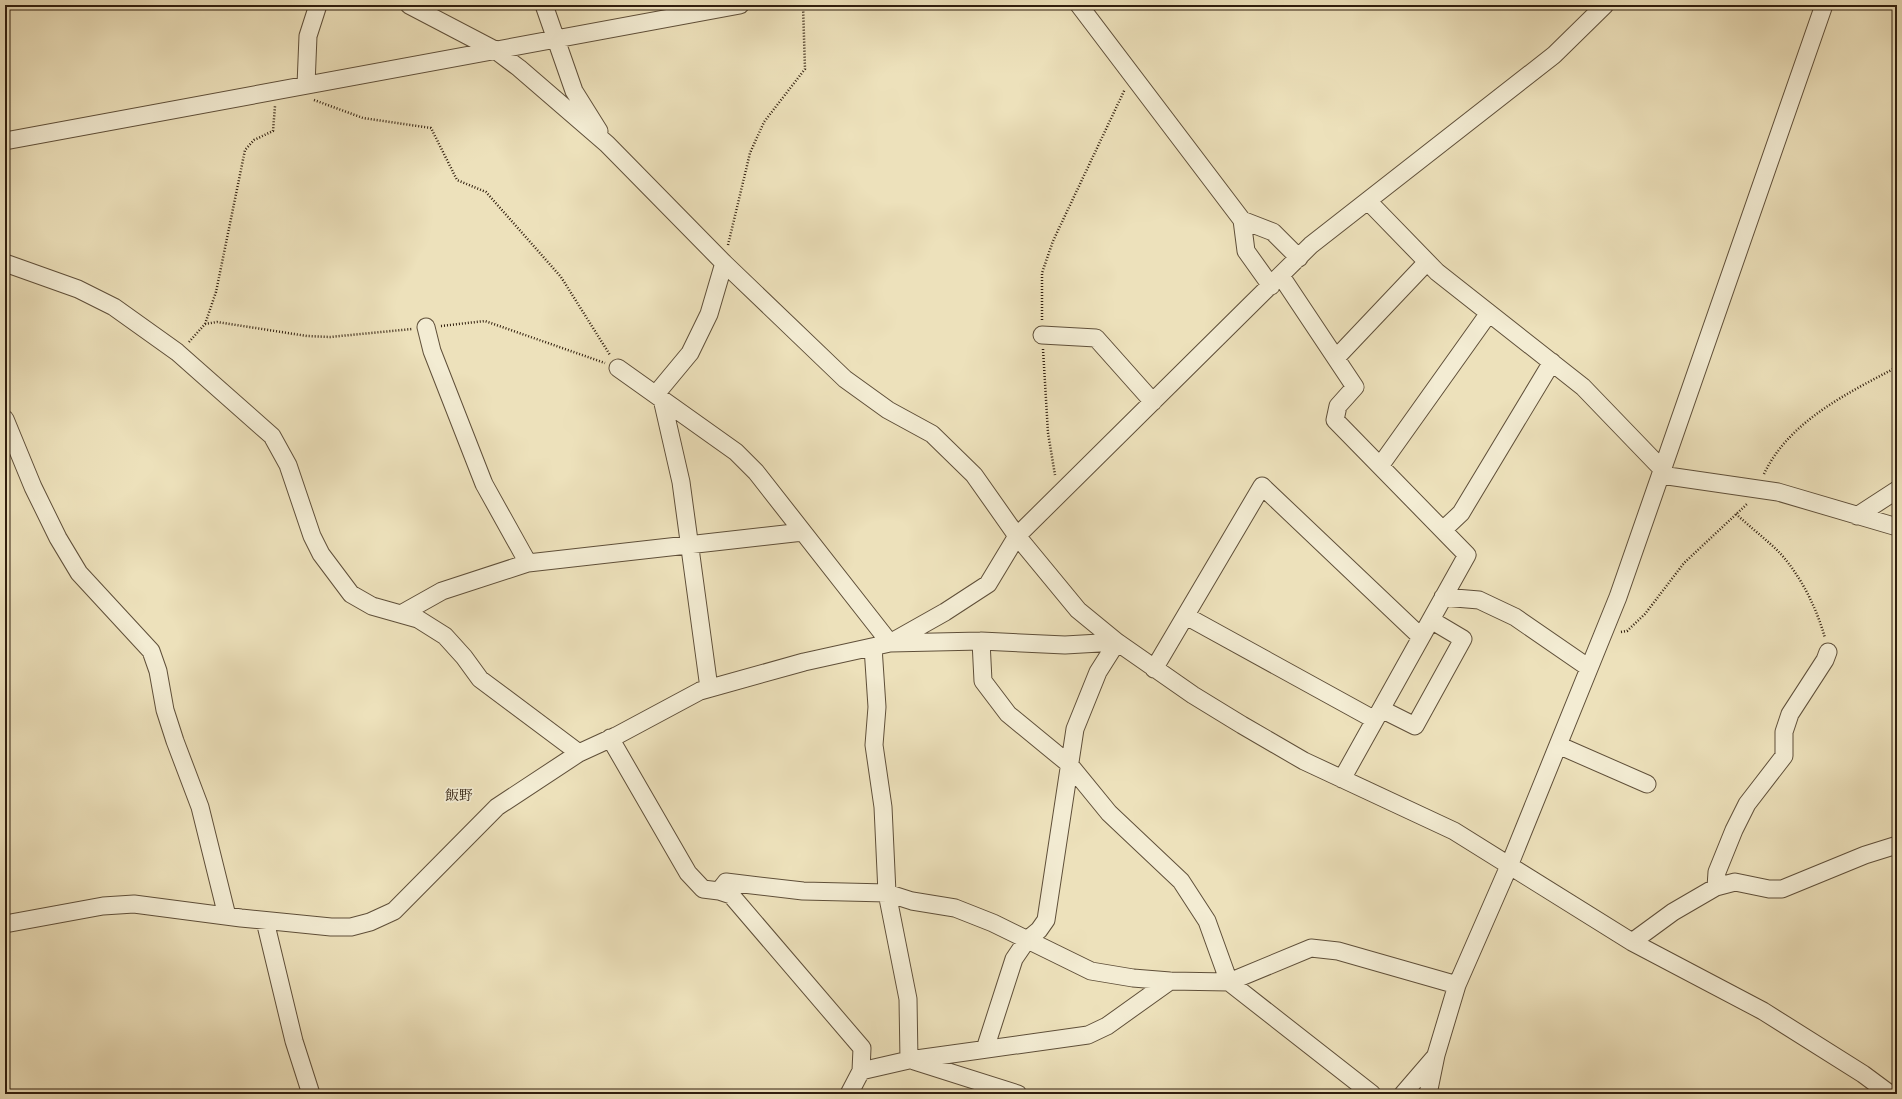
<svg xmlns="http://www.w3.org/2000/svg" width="1902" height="1099" viewBox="0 0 1902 1099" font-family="'IM FELL French Canon','Noto Serif JP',serif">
	<rect width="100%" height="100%" fill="#ede1bb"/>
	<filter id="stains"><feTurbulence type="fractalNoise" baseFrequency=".005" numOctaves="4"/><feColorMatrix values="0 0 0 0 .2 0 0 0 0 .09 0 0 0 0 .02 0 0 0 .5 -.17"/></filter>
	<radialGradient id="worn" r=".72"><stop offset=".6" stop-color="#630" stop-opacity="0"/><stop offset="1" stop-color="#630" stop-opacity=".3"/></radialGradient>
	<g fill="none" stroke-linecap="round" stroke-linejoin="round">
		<g stroke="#5f4f39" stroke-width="19">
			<path id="minor" d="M 409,5 L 495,50 L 519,68 L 607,144 L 724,263 L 845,379 L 888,410 L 932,434 L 974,475 L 1017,536 L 1078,610 L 1117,642 L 1193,695 L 1242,725 L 1304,761 L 1454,831 L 1632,942 L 1763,1011 L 1863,1074 L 1890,1094
				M 544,5 L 574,91 L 599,131
				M 1079,5 L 1242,220 L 1246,251 L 1271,286
				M 306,85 L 308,36 L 318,5
				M 5,141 L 740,5
				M 1368,201 L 1437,272 L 1583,387 L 1663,470
				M 1242,220 L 1273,232 L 1299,258
				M 5,263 L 78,289 L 114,307 L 177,352 L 272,436 L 288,465 L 312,536 L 321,554 L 351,594 L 372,606 L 418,619 L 445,636 L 464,657 L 480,679 L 579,753
				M 1281,276 L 1355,387 L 1338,406 L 1335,420 L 1467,555 L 1342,779
				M 426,327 L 432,351 L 484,484 L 528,563
				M 1042,335 L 1096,338 L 1153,402
				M 1336,358 L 1427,262
				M 618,368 L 736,452 L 756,472 L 890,643 L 981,641 L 1065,645 L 1117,642
				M 656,394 L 690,353 L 709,314 L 724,263
				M 662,399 L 681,482 L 709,688
				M 5,419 L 33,487 L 58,538 L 79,573 L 151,651 L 158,671 L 165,710 L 175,741 L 200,807 L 227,916
				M 1380,466 L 1489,313
				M 1661,475 L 1778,492 L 1897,527
				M 1857,516 L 1897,490
				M 1443,530 L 1461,513 L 1552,362
				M 1443,597 L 1479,600 L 1515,617 L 1589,668
				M 401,614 L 442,591 L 528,563 L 803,532
				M 1186,616 L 1375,720
				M 981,641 L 983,681 L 1008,714 L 1069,764 L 1109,813 L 1181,881 L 1207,921 L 1229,982 L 1372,1094
				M 873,647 L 877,707 L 874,745 L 883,807 L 887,893 L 908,999 L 909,1060
				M 1154,669 L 1262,486 L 1421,637
				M 1381,709 L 1415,726 L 1463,639 L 1431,620
				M 610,738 L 688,873 L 703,889 L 719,891 L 731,895 L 862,1048 L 861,1071 L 849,1094
				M 1558,745 L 1647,784
				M 1716,887 L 1717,872 L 1734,830 L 1747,804 L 1784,756 L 1784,732 L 1790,714 L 1825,660 L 1828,652
				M 719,891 L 726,882 L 803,891 L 887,893 L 912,901 L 955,908 L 993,923 L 1091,971 L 1133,978 L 1170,981 L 1229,982 L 1311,948 L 1338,951 L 1457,985
				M 265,921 L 294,1041 L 311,1094
				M 5,924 L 103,906 L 134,904 L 241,918 L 331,927 L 351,927 L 370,922 L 394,911 L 497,807 L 579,753 L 616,736 L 700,691 L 804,662 L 890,643 L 945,612 L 988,584 L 1017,536 L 1311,245 L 1554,55 L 1605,5
				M 1632,942 L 1673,912 L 1716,887 L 1735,882 L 1769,889 L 1782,889 L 1865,855 L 1897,845
				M 985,1049 L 1014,959 L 1027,940 L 1039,930 L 1046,920 L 1075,729 L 1098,672 L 1117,642
				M 914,1061 L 1018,1094
				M 861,1071 L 909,1060 L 1088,1035 L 1107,1026 L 1170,981
				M 1403,1094 L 1434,1058
				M 1428,1094 L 1436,1055 L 1457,985 L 1509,866 L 1618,597 L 1824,5"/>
		</g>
		<path stroke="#301e0e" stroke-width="2.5" stroke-dasharray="1 2" stroke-linecap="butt" d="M 314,100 L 363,118 L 431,128 L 457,180 L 486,192 L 561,277 L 610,355
			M 728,245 L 750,153 L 764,122 L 805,69 L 803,5
			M 1042,320 L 1042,273 L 1053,241 L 1125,89
			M 205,324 L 216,292 L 245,150 L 254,140 L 273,131 L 275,106
			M 441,326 L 485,321 L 605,363
			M 189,342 L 205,324 L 217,322 L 307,336 L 330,337 L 412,329
			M 1043,349 L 1048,433 L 1055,475
			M 1764,474 C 1789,421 1848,393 1897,367
			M 1736,514 C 1749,526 1763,537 1776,549 C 1799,572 1816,606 1825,638
			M 1621,632 L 1627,631 L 1645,614 L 1684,563 L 1747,504"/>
		<use href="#minor" stroke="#f3ecd3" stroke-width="17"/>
	</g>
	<g text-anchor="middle" stroke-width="3.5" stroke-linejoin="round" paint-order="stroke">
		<g font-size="14" fill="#301e0e" stroke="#f3ecd3">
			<text x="459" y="800">飯野</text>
		</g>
	</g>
	<rect width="1902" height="1099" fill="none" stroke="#ede1bb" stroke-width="20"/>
	<rect x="6" y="6" width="1890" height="1087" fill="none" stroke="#301e0e" stroke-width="2"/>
	<rect x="10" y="10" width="1882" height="1079" fill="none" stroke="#301e0e"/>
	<rect width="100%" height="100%" filter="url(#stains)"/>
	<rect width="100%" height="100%" fill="url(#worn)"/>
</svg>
